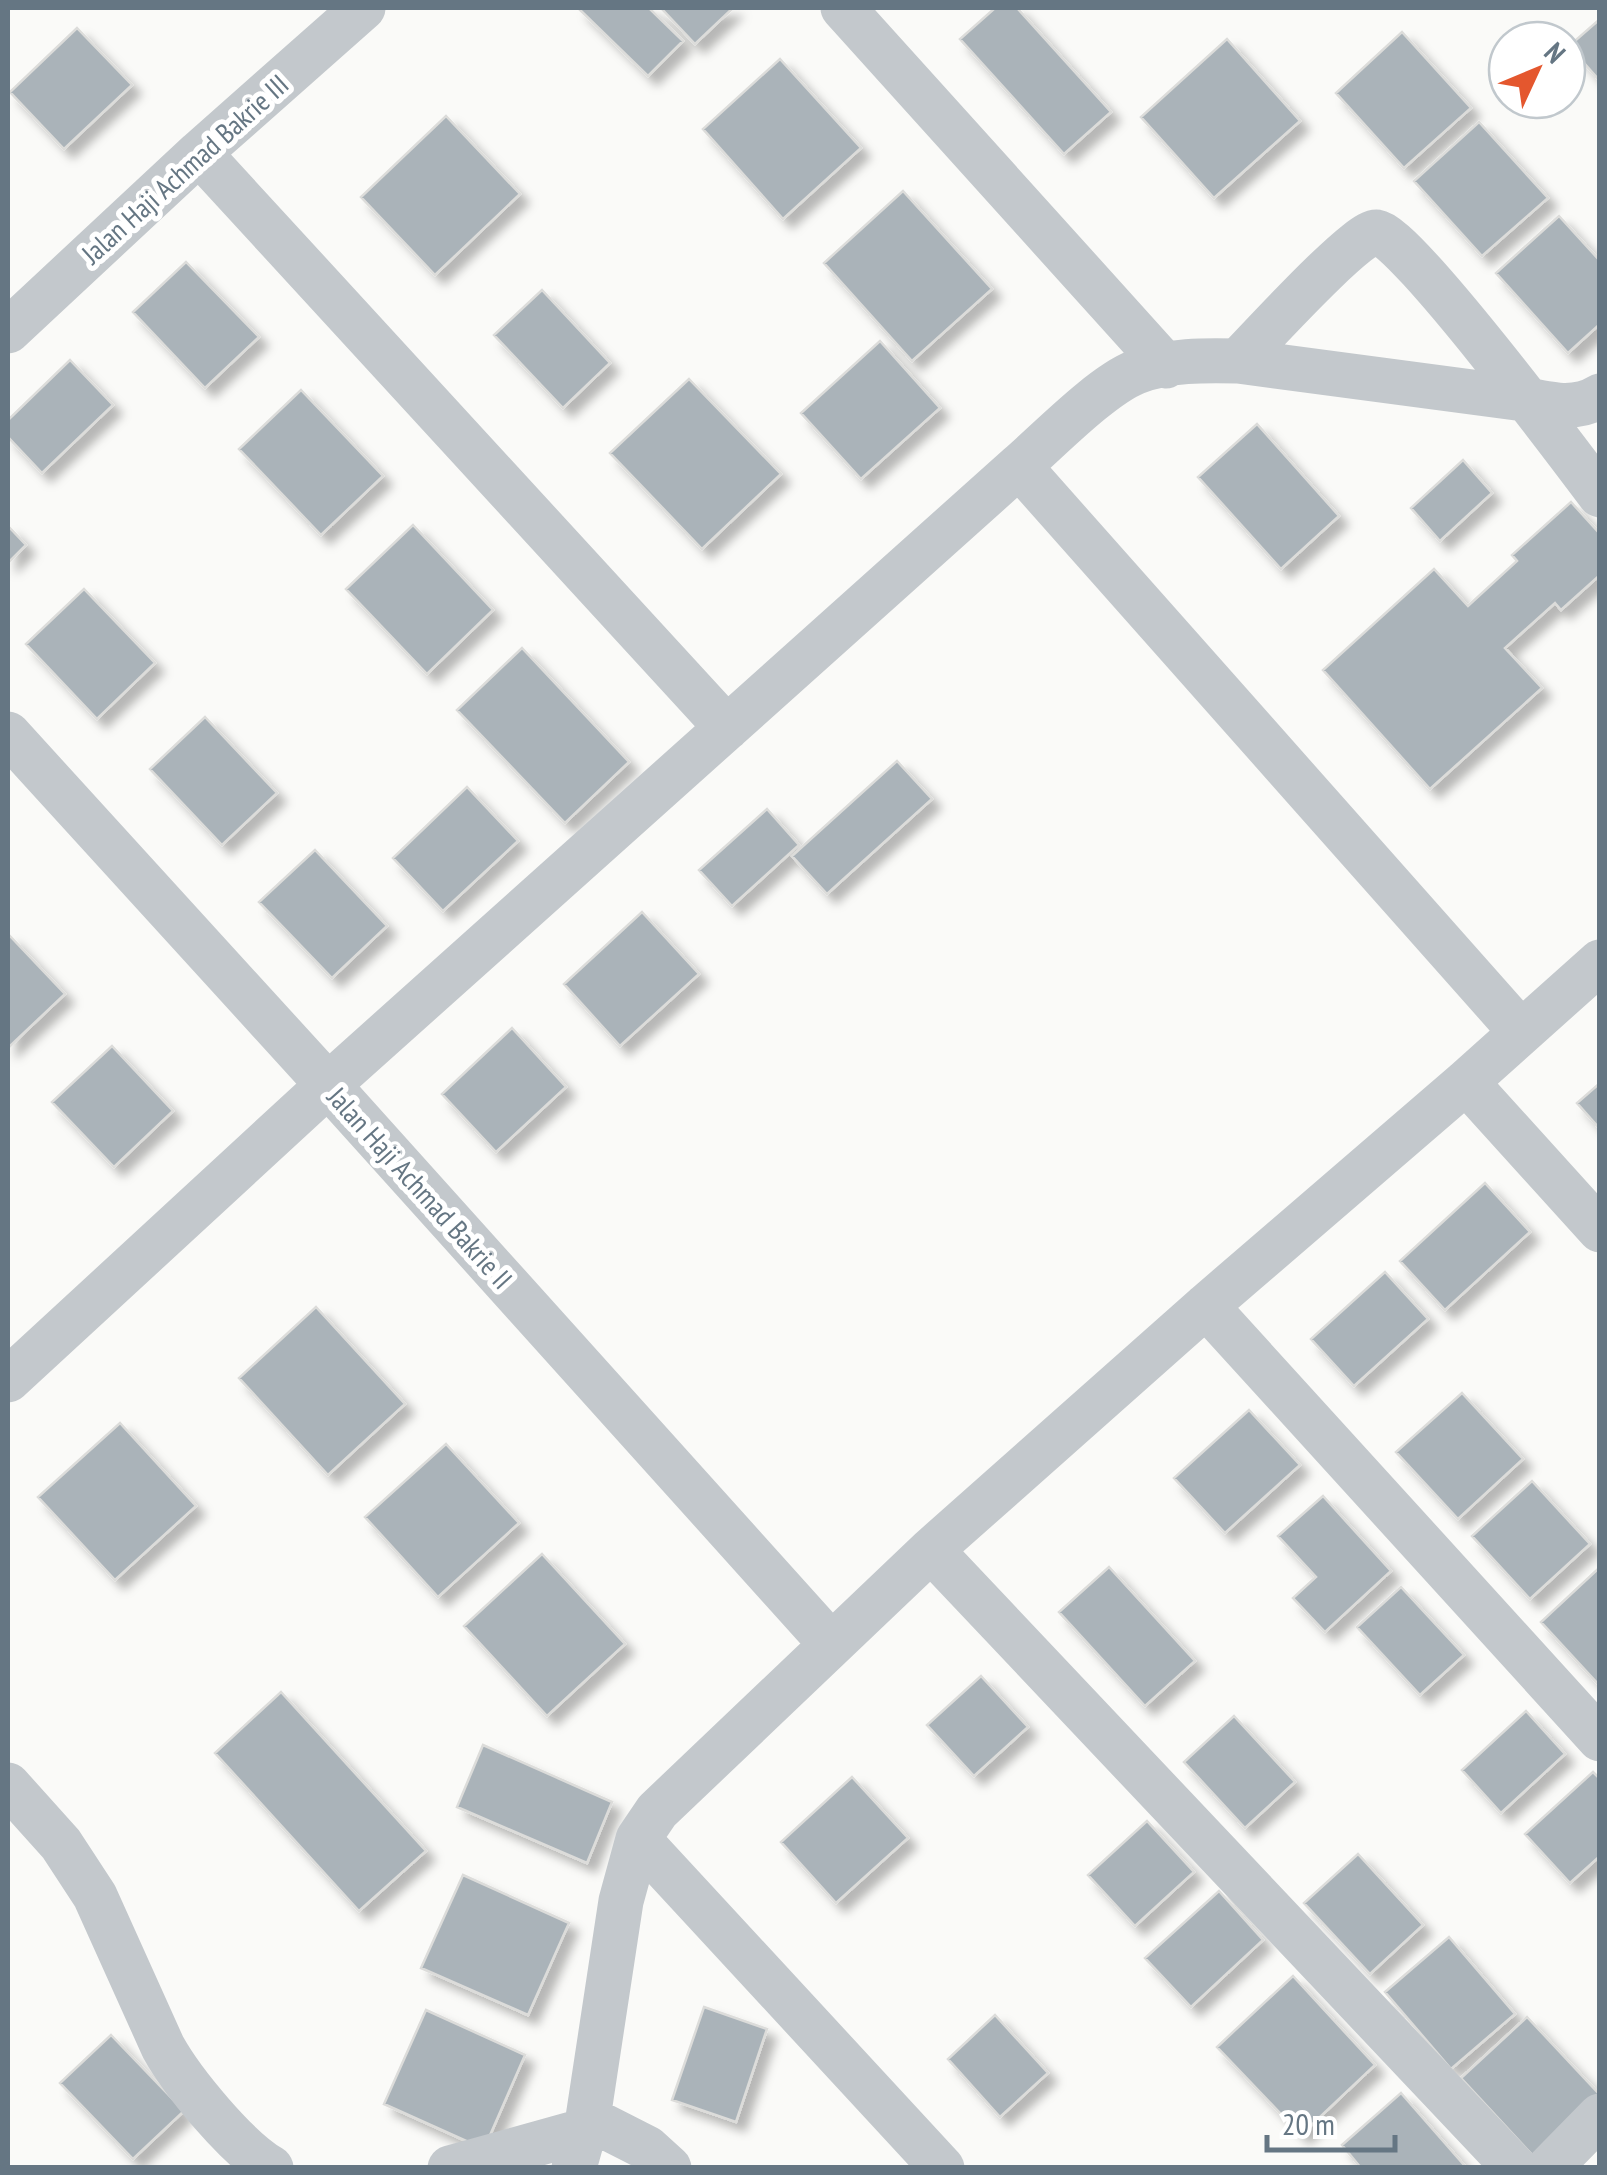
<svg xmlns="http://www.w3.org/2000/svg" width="1607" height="2175" viewBox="0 0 1607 2175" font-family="'PT Sans Narrow',sans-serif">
	<defs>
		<filter id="shadow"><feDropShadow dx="9" dy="9" stdDeviation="5" flood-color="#0004"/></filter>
	</defs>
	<rect width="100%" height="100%" fill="#fafaf8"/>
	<path fill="#aab3b9" stroke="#dcdcda" stroke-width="2.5" filter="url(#shadow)" d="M 578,8 L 649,8 L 683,41 L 648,76 Z
		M 661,8 L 733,8 L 695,44 Z
		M 995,8 L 1017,8 L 1111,112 L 1064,154 L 960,39 Z
		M 1600,19 L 1600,81 L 1569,46 Z
		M 77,28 L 132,85 L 64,149 L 10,92 Z
		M 1402,32 L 1471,108 L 1404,168 L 1336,93 Z
		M 1227,39 L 1300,121 L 1214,198 L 1141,117 Z
		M 780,59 L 861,148 L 783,219 L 703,129 Z
		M 446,116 L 520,194 L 435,275 L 361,197 Z
		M 1479,122 L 1548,198 L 1482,256 L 1414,181 Z
		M 903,191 L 992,289 L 912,361 L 824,263 Z
		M 1559,216 L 1600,261 L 1600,324 L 1568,353 L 1496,273 Z
		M 186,262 L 259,337 L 205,388 L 133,312 Z
		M 542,290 L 610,363 L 563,408 L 494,335 Z
		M 880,341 L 940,408 L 861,479 L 801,413 Z
		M 70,360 L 113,405 L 42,473 L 8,437 L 8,420 Z
		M 689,379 L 781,474 L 702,549 L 610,453 Z
		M 301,390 L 383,476 L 321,535 L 239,449 Z
		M 1257,424 L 1339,516 L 1281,569 L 1198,477 Z
		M 1463,460 L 1492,493 L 1440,541 L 1411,508 Z
		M 1571,502 L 1600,534 L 1600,575 L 1561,610 L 1555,603 L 1505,648 L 1542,688 L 1430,789 L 1323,670 L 1434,569 L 1468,606 L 1517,561 L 1512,555 Z
		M 413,525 L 493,610 L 427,674 L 346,589 Z
		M 8,526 L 26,545 L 8,563 Z
		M 84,589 L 155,663 L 97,719 L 26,644 Z
		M 522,648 L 629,762 L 565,823 L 457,710 Z
		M 205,717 L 277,793 L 222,845 L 150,769 Z
		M 897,761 L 932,799 L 827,894 L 792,856 Z
		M 467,787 L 518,841 L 443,911 L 393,858 Z
		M 767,809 L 799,845 L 732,906 L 699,870 Z
		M 315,850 L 387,926 L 332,978 L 259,902 Z
		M 642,912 L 699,974 L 620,1046 L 564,984 Z
		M 9,935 L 65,994 L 8,1048 L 8,937 Z
		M 512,1028 L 566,1087 L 496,1152 L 442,1094 Z
		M 112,1046 L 173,1111 L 114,1167 L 52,1102 Z
		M 1600,1083 L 1600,1129 L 1577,1103 Z
		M 1485,1183 L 1530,1232 L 1445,1310 L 1400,1261 Z
		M 1385,1272 L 1428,1319 L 1354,1386 L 1311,1339 Z
		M 316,1307 L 405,1404 L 328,1475 L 239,1378 Z
		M 1462,1393 L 1523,1459 L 1458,1519 L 1396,1452 Z
		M 1249,1410 L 1300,1465 L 1225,1533 L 1174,1478 Z
		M 120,1423 L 196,1506 L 115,1580 L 38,1497 Z
		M 446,1444 L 519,1523 L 438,1597 L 365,1517 Z
		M 1532,1481 L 1590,1544 L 1530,1599 L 1472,1536 Z
		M 1323,1496 L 1391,1571 L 1325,1632 L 1293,1598 L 1316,1577 L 1278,1536 Z
		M 542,1554 L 625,1644 L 547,1716 L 464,1626 Z
		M 1109,1567 L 1195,1661 L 1145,1706 L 1059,1612 Z
		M 1599,1568 L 1600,1568 L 1600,1686 L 1541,1622 Z
		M 1401,1587 L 1464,1655 L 1420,1695 L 1357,1627 Z
		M 981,1676 L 1028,1727 L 974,1776 L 927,1725 Z
		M 281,1692 L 426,1851 L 359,1911 L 215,1753 Z
		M 1526,1711 L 1565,1754 L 1501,1813 L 1462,1770 Z
		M 1234,1716 L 1295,1782 L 1245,1828 L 1184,1762 Z
		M 483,1745 L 612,1802 L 587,1863 L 457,1807 Z
		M 1593,1772 L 1600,1779 L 1600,1856 L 1570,1883 L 1525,1834 Z
		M 852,1777 L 908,1838 L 836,1903 L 781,1842 Z
		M 1147,1821 L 1194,1872 L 1135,1926 L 1088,1875 Z
		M 1358,1854 L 1423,1925 L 1370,1974 L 1304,1903 Z
		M 463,1875 L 569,1923 L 528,2015 L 421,1968 Z
		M 1219,1891 L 1263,1940 L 1191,2007 L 1145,1958 Z
		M 1449,1937 L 1515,2014 L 1451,2069 L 1385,1992 Z
		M 1293,1976 L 1375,2065 L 1301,2135 L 1217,2047 Z
		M 704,2007 L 767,2029 L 736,2122 L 672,2100 Z
		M 426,2010 L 525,2055 L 484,2149 L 384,2104 Z
		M 995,2015 L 1048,2073 L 1000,2117 L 948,2059 Z
		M 1527,2017 L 1600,2095 L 1536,2159 L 1461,2078 Z
		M 111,2035 L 184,2111 L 133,2159 L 60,2083 Z
		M 1401,2093 L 1464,2165 L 1462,2168 L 1361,2168 L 1342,2145 Z"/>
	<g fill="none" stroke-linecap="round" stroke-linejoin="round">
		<path stroke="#c3c8cc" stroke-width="45" d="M 843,8 L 1166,366
			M 199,153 L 727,728
			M 8,331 L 199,153 L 363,8
			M 1238,361 C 1257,342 1359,229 1377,232 C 1406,236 1573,459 1600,495
			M 1019,466 L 1521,1032
			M 8,734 L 328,1085 L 831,1644
			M 1466,1082 L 1600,1230
			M 1206,1306 L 1600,1739
			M 8,1380 L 328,1085 L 1019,466 C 1049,440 1101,386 1136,372 C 1168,360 1205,360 1238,361 L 1524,399 C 1550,405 1576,411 1600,396
			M 931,1550 L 1515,2168
			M 8,1785 L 61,1844 L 95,1896 L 163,2047 C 183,2083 237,2148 271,2168
			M 638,1839 L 942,2168
			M 588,2118 L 647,2148 L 669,2168
			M 450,2168 L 583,2131
			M 574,2168 L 588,2118 L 621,1901 L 638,1839 L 657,1811 L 931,1550 L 1206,1306 L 1466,1082 L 1600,962
			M 1549,2168 L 1600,2116"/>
	</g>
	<g text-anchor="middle" stroke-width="10" stroke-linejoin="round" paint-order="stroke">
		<g font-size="28" fill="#657683" stroke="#fff">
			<text transform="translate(185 169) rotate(-42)" y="10">Jalan Haji Achmad Bakrie III</text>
			<text transform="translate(420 1188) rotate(48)" y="10">Jalan Haji Achmad Bakrie II</text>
		</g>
	</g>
	<rect width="1607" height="2175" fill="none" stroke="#657683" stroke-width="20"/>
	<g transform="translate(1537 70) rotate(46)"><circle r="48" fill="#ffffff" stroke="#c1c8cd" stroke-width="2.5"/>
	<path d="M0-8L18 38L0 25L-18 38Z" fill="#e4572e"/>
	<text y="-15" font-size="28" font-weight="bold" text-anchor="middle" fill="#657683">N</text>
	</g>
	<path d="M1267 2135v15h128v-15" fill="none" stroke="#657683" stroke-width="5"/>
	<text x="1282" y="2135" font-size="30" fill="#657683" stroke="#ffffff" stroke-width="8" paint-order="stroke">20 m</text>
</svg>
